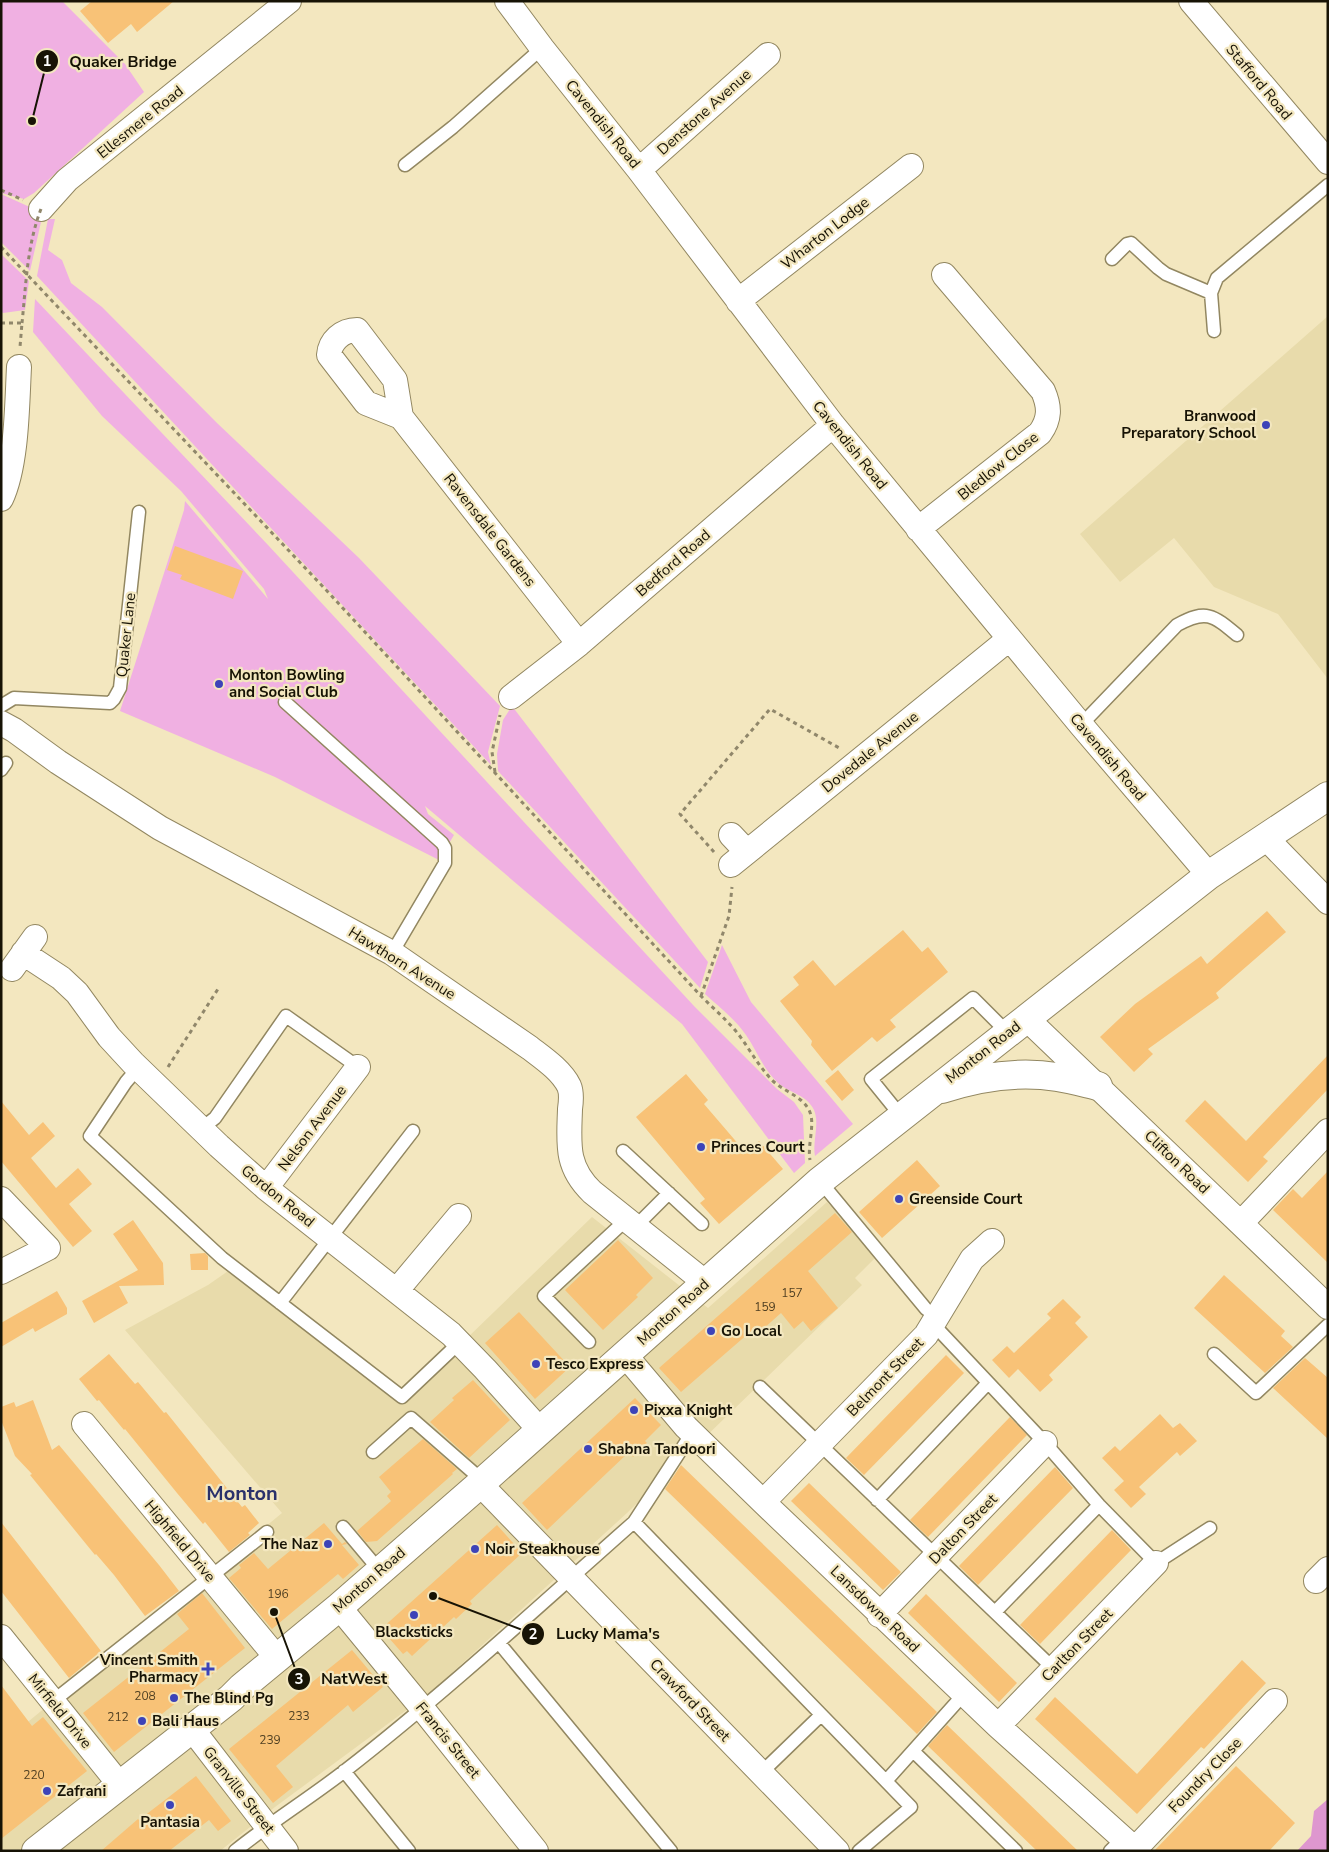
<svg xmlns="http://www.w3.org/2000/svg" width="1329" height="1852" viewBox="0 0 1329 1852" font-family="'Nunito Sans',sans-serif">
	<rect width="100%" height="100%" fill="#f3e7bf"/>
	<path fill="#e8dbab" d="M 1328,316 L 1328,679 L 1278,614 L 1214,587 L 1174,538 L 1120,582 L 1080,534 Z
		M 827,1202 L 876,1257 L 855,1278 L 862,1285 L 627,1513 L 431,1692 L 275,1807 L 220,1851 L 1,1851 L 1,1744 L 282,1513 L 125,1330 L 208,1285 L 231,1269 L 402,1401 L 592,1217 L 708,1308 Z"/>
	<path fill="#f0b0e2" d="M 1,1 L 62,1 L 125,64 L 144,92 L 34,193 L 24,199 L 1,193 Z
		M 1,194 L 43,213 L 30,271 L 1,242 Z
		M 48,219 L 55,219 L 48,250 L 62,260 L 71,283 L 102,307 L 217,423 L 359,558 L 500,706 L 488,752 L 491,765 L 37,276 Z
		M 1,254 L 29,281 L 25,310 L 3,313 L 1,311 Z
		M 35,299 L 268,545 L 694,1006 L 777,1089 L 794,1102 L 803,1115 L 805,1163 L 794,1173 L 682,1024 L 425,806 L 428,814 L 454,835 L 439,860 L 275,777 L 120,711 L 172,548 L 184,510 L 185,501 L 268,599 L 264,589 L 181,491 L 102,416 L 33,332 Z
		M 512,706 L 708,962 L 700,988 L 498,771 L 497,754 L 503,720 Z
		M 722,945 L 751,1002 L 853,1124 L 815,1156 C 812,1142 820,1124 814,1110 C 807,1095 790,1093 778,1083 C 763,1069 757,1051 746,1035 C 735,1019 719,1007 705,994 Z"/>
	<path fill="#de97cf" d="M 1328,1799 L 1328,1851 L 1297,1851 L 1311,1836 L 1314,1811 Z"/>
	<path fill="#f8c277" d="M 92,1 L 174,1 L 137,32 L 131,24 L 108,43 L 80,11 Z
		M 175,546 L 243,571 L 233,599 L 180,579 L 182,575 L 167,570 Z
		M 1267,911 L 1286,932 L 1216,993 L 1219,998 L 1148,1049 L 1153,1054 L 1134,1072 L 1100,1037 L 1135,1004 L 1201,956 L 1207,964 Z
		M 903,930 L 922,952 L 928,947 L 948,972 L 890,1020 L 896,1027 L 877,1042 L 872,1037 L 832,1071 L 811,1045 L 812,1041 L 780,1001 L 799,985 L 793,977 L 813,960 L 835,986 Z
		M 1328,1055 L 1328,1089 L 1263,1157 L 1268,1161 L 1248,1182 L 1185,1121 L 1205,1100 L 1246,1141 Z
		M 838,1070 L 854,1090 L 842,1101 L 825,1081 Z
		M 686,1074 L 708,1100 L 704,1104 L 746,1153 L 759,1141 L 783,1169 L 719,1224 L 700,1203 L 705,1199 L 636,1117 Z
		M 1,1101 L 29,1135 L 43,1122 L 55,1136 L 31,1158 L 56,1188 L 78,1168 L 92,1184 L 69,1204 L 92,1231 L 73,1247 L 1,1161 Z
		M 917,1160 L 940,1186 L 882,1238 L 859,1212 Z
		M 1328,1171 L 1328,1263 L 1273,1210 L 1293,1189 L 1302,1198 Z
		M 835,1213 L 852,1232 L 808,1271 L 838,1308 L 811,1331 L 803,1321 L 794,1329 L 781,1313 L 761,1331 L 757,1326 L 681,1392 L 659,1368 Z
		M 133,1220 L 163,1263 L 164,1285 L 119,1286 L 128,1303 L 94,1323 L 82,1301 L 138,1270 L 113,1234 Z
		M 618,1240 L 653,1278 L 636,1295 L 638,1297 L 603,1330 L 565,1290 Z
		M 205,1253 L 208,1256 L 208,1270 L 191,1270 L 190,1254 Z
		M 1224,1275 L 1285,1331 L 1281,1336 L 1293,1347 L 1265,1373 L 1194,1308 Z
		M 57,1291 L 67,1308 L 67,1314 L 35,1332 L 33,1328 L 1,1347 L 1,1323 Z
		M 1063,1299 L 1081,1317 L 1075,1323 L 1088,1337 L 1049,1375 L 1053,1380 L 1040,1392 L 1018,1369 L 1009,1378 L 992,1360 L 1007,1346 L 1014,1353 L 1051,1318 L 1047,1314 Z
		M 519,1312 L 570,1367 L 535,1399 L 485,1343 Z
		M 109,1354 L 135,1384 L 138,1382 L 164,1413 L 166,1412 L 242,1507 L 245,1505 L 259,1523 L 248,1533 L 250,1535 L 229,1552 L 205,1522 L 203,1524 L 177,1493 L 125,1429 L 124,1430 L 99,1400 L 97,1401 L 79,1379 Z
		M 946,1355 L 964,1373 L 864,1475 L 846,1458 Z
		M 1305,1358 L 1328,1378 L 1328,1439 L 1273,1388 Z
		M 473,1380 L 510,1420 L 469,1458 L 430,1422 L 454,1400 L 452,1398 Z
		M 635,1398 L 661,1425 L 645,1441 L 647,1443 L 633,1457 L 629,1452 L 547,1530 L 522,1503 Z
		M 33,1400 L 52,1450 L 59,1445 L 159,1565 L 179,1591 L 145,1616 L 114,1575 L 96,1554 L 95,1555 L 30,1475 L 32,1474 L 15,1456 L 1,1420 L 1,1407 L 14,1402 L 16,1407 Z
		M 1160,1414 L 1173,1428 L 1180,1423 L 1197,1441 L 1180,1456 L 1177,1452 L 1139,1487 L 1146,1494 L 1131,1508 L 1114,1490 L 1124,1481 L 1102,1458 L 1115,1446 L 1120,1451 Z
		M 1010,1417 L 1027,1435 L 928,1537 L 910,1520 Z
		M 423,1439 L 457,1469 L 452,1473 L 453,1474 L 377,1541 L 366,1542 L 357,1531 L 391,1501 L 387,1496 L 391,1492 L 379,1477 Z
		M 681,1465 L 937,1712 L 917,1734 L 665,1489 Z
		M 1055,1467 L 1073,1488 L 978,1585 L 959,1566 Z
		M 809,1483 L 901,1572 L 883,1590 L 791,1501 Z
		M 1,1522 L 101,1651 L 69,1678 L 1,1591 Z
		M 324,1523 L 342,1544 L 345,1542 L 347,1544 L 342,1545 L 359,1565 L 343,1579 L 338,1574 L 272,1629 L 229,1578 L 241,1568 L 239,1565 L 254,1553 L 268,1569 Z
		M 497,1525 L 522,1553 L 470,1601 L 472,1604 L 456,1619 L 454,1617 L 412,1656 L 407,1651 L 403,1654 L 381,1629 Z
		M 1112,1530 L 1131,1550 L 1040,1644 L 1020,1625 Z
		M 202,1593 L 245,1648 L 114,1752 L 83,1713 L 189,1629 L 177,1614 Z
		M 926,1594 L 1017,1683 L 999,1702 L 908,1613 Z
		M 352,1650 L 383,1687 L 353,1712 L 348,1705 L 276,1766 L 293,1787 L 273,1803 L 229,1749 Z
		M 1242,1660 L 1266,1683 L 1204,1749 L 1201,1747 L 1137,1814 L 1035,1719 L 1055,1697 L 1137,1774 Z
		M 1,1685 L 32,1726 L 43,1717 L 87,1771 L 1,1839 Z
		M 947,1725 L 1078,1851 L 1037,1851 L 928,1746 Z
		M 1236,1766 L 1295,1823 L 1269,1851 L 1154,1851 Z
		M 196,1776 L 231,1821 L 218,1831 L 209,1820 L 169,1851 L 101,1851 L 138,1819 L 139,1820 Z"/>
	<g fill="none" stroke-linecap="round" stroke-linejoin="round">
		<g stroke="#928761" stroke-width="15">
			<path id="lane" d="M 405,165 L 453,127 L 542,48
				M 1112,259 L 1127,244 L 1131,243 L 1158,268 L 1166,274 L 1211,293
				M 1214,331 L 1211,293 L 1217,278 L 1328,185
				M 285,702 L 442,843 L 445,848 L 445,863 L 392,953
				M 1,706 L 14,698 L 110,703 L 114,699 L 120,688 L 139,512
				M 1081,725 L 1177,625 C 1206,609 1213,615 1237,635
				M 1,770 L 6,763
				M 138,1068 L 126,1082 L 90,1136 L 222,1258 L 402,1397 L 460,1342
				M 901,1116 L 871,1079 L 973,998 L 1007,1032
				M 201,1129 L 215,1118 L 286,1016 L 358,1067
				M 623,1151 L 702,1224
				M 820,1181 L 926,1309 L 937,1317
				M 635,1227 L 669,1193
				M 280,1303 L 413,1131
				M 933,1324 L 1045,1443 L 1099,1505 L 1156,1563 L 1210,1528
				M 589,1342 L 544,1296 L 626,1220
				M 1214,1354 L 1256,1393 L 1328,1325
				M 760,1387 L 1054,1669
				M 373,1452 L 411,1418 L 483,1481
				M 877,1500 L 988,1383
				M 634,1522 L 692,1433
				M 343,1527 L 380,1571
				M 995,1612 L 1099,1505
				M 499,1643 L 671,1851
				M 52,1702 L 267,1532
				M 913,1751 L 1016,1851
				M 344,1771 L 409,1851
				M 761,1773 L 821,1715
				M 886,1781 L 964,1694
				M 235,1851 C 271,1822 310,1798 346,1770 C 446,1692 539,1606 634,1522 L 911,1807 L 859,1851
				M 1110,1851 L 1123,1838"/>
		</g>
		<g stroke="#928761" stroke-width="26">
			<path id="street" d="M 507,1 L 542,48 L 639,170 L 833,425 L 1081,725 L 1209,875
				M 1191,1 L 1328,162
				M 639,170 L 768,55
				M 41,209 L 67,180 L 289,1
				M 738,301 L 911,166
				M 401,417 L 395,380 L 357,330 C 342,330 330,341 329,355 L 366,403 L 401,417 L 579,644
				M 1,499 C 17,465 17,405 19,367
				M 918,529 L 1040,433 C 1050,419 1050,407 1043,391 L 944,275
				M 511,697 L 579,644 L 833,425
				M 1,723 L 14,730 L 58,762 L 160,828 L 392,953 L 530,1048 C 543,1058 561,1070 569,1086 C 572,1093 571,1102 570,1109 C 569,1143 565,1166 592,1192 L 706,1283
				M 731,835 L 747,852
				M 1266,838 L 1328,902
				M 731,865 L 1009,639
				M 23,953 L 61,978 L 77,993 L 109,1037 L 133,1063 L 219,1146 L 266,1188 L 451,1334 L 485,1369 L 540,1430
				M 12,969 L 35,937
				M 1026,1018 L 1328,1307
				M 266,1188 L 358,1067
				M 1,1199 L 48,1248 L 1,1272
				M 1241,1223 L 1328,1131
				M 397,1290 L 459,1216
				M 625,1355 L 686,1427 L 763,1502 L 998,1726 L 1137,1851
				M 84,1424 L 277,1658
				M 480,1484 L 837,1851
				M 763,1502 L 926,1335 L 972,1259 L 992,1241
				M 1316,1581 L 1328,1569
				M 339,1607 L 422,1708 L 536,1851
				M 879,1615 L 1045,1443
				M 1,1637 L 120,1785
				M 998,1726 L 1156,1563
				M 192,1729 L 286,1851
				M 1135,1849 L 1275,1701"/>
		</g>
		<g stroke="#928761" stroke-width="30">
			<path id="secondary" d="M 942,1089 C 979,1077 1019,1071 1057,1077 C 1071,1079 1085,1083 1098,1086
				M 36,1851 L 231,1698 L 242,1687 L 339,1607 L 480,1484 L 820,1181 L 1209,875 L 1328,796"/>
		</g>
		<path stroke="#90876b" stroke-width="3" stroke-dasharray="4 4" stroke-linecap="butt" d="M 1,190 L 23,200
			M 1,247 L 328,592 L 701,996 C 714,1009 728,1021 739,1035 C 750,1050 758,1065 771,1079 C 782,1091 801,1095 809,1110 C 816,1123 807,1145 810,1160
			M 1,323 L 22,323 L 20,347
			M 495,772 L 492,752 L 500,715
			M 714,852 L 680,814 L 770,709 L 841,749
			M 701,996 L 729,916 L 732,887
			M 168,1067 L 218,989"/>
		<use href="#lane" stroke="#fff" stroke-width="12"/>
		<use href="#street" stroke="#fff" stroke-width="24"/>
		<use href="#secondary" stroke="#fff" stroke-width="28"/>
		<path stroke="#90876b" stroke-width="3" stroke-dasharray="4 4" stroke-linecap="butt" d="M 22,323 C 26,285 27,245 41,209"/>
	</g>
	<g fill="#3d43b8" stroke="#f3e7bf" stroke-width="2">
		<circle cx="1266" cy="425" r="5"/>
		<circle cx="219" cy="684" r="5"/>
		<circle cx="701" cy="1147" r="5"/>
		<circle cx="899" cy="1199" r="5"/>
		<circle cx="711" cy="1331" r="5"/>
		<circle cx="536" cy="1364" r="5"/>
		<circle cx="634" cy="1410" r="5"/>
		<circle cx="588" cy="1449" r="5"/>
		<circle cx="328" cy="1544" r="5"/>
		<circle cx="475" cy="1549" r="5"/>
		<circle cx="414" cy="1615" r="5"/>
		<path d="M205.5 1661.5h5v5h5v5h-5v5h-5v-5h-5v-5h5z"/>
		<circle cx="174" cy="1698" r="5"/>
		<circle cx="142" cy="1721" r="5"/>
		<circle cx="47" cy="1791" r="5"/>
		<circle cx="170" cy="1805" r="5"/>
	</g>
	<g text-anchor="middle" stroke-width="4.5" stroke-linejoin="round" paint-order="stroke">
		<g font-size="12" fill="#4f3f22">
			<text x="792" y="1297">157</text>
			<text x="765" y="1311">159</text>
			<text x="278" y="1598">196</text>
			<text x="145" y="1700">208</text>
			<text x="299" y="1720">233</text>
			<text x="118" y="1721">212</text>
			<text x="270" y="1744">239</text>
			<text x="34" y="1779">220</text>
		</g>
		<g font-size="15" fill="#171305" stroke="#f3e7bf">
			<text transform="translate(1259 82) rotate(50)" y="5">Stafford Road</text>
			<text transform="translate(704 112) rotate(-42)" y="5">Denstone Avenue</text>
			<text transform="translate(140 122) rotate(-39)" y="5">Ellesmere Road</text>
			<text transform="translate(603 124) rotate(51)" y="5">Cavendish Road</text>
			<text transform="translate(825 233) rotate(-38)" y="5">Wharton Lodge</text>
			<text transform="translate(850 445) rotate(51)" y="5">Cavendish Road</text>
			<text transform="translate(998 466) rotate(-39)" y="5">Bledlow Close</text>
			<text transform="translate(490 530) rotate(52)" y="5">Ravensdale Gardens</text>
			<text transform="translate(673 563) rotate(-41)" y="5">Bedford Road</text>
			<text transform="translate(126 635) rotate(-84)" y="5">Quaker Lane</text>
			<text transform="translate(870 752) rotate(-39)" y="5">Dovedale Avenue</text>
			<text transform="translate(1108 757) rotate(50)" y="5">Cavendish Road</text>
			<text transform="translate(402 963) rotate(32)" y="5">Hawthorn Avenue</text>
			<text transform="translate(983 1052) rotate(-38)" y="5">Monton Road</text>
			<text transform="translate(312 1128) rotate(-53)" y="5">Nelson Avenue</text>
			<text transform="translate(1177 1162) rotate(44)" y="5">Clifton Road</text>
			<text transform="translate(278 1196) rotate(39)" y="5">Gordon Road</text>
			<text transform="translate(673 1312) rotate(-42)" y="5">Monton Road</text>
			<text transform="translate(885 1377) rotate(-46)" y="5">Belmont Street</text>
			<text transform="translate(963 1529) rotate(-46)" y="5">Dalton Street</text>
			<text transform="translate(180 1541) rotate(50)" y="5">Highfield Drive</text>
			<text transform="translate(369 1580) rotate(-41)" y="5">Monton Road</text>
			<text transform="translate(875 1609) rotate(44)" y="5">Lansdowne Road</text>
			<text transform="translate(1077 1645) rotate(-46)" y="5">Carlton Street</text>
			<text transform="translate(690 1700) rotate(46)" y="5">Crawford Street</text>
			<text transform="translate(60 1711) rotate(51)" y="5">Mirfield Drive</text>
			<text transform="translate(448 1740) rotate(51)" y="5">Francis Street</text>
			<text transform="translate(1205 1775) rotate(-46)" y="5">Foundry Close</text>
			<text transform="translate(239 1790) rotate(52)" y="5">Granville Street</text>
		</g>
		<g font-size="15" font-weight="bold" fill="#171305" stroke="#f3e7bf" text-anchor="start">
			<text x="1256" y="421" text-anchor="end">Branwood<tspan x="1256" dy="17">Preparatory School</tspan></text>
			<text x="229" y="680">Monton Bowling<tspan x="229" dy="17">and Social Club</tspan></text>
			<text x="711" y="1152">Princes Court</text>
			<text x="909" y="1204">Greenside Court</text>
			<text x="721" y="1336">Go Local</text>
			<text x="546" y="1369">Tesco Express</text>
			<text x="644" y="1415">Pixxa Knight</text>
			<text x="598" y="1454">Shabna Tandoori</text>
			<text x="318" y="1549" text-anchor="end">The Naz</text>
			<text x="485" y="1554">Noir Steakhouse</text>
			<text x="414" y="1637" text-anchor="middle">Blacksticks</text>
			<text x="198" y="1665" text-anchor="end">Vincent Smith<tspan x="198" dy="17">Pharmacy</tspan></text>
			<text x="184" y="1703">The Blind Pg</text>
			<text x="152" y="1726">Bali Haus</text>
			<text x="57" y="1796">Zafrani</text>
			<text x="170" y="1827" text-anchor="middle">Pantasia</text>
		</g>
		<g font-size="20" font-weight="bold" fill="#2a316b" stroke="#f3e7bf">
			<text x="242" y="1500">Monton</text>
		</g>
	</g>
	<path fill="none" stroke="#171305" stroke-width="2" d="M32 121L47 61M433 1596L533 1634M274 1612L299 1679"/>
	<g fill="#171305" stroke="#f3e7bf" stroke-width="2">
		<circle cx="32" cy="121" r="5"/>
		<circle cx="433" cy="1596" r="5"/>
		<circle cx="274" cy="1612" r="5"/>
		<circle cx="47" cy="61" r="12"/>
		<circle cx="533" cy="1634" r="12"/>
		<circle cx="299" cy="1679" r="12"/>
	</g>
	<g font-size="15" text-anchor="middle" font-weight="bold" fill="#fff">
		<text x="47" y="66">1</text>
		<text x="533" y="1639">2</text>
		<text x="299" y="1684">3</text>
	</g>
	<g font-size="16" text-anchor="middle" font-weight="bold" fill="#171305" stroke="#f3e7bf" stroke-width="4.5" stroke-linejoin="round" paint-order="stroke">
		<text x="123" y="67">Quaker Bridge</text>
		<text x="608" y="1639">Lucky Mama's</text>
		<text x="354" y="1684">NatWest</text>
	</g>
	<rect width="1329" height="1852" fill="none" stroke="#171305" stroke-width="5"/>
</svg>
